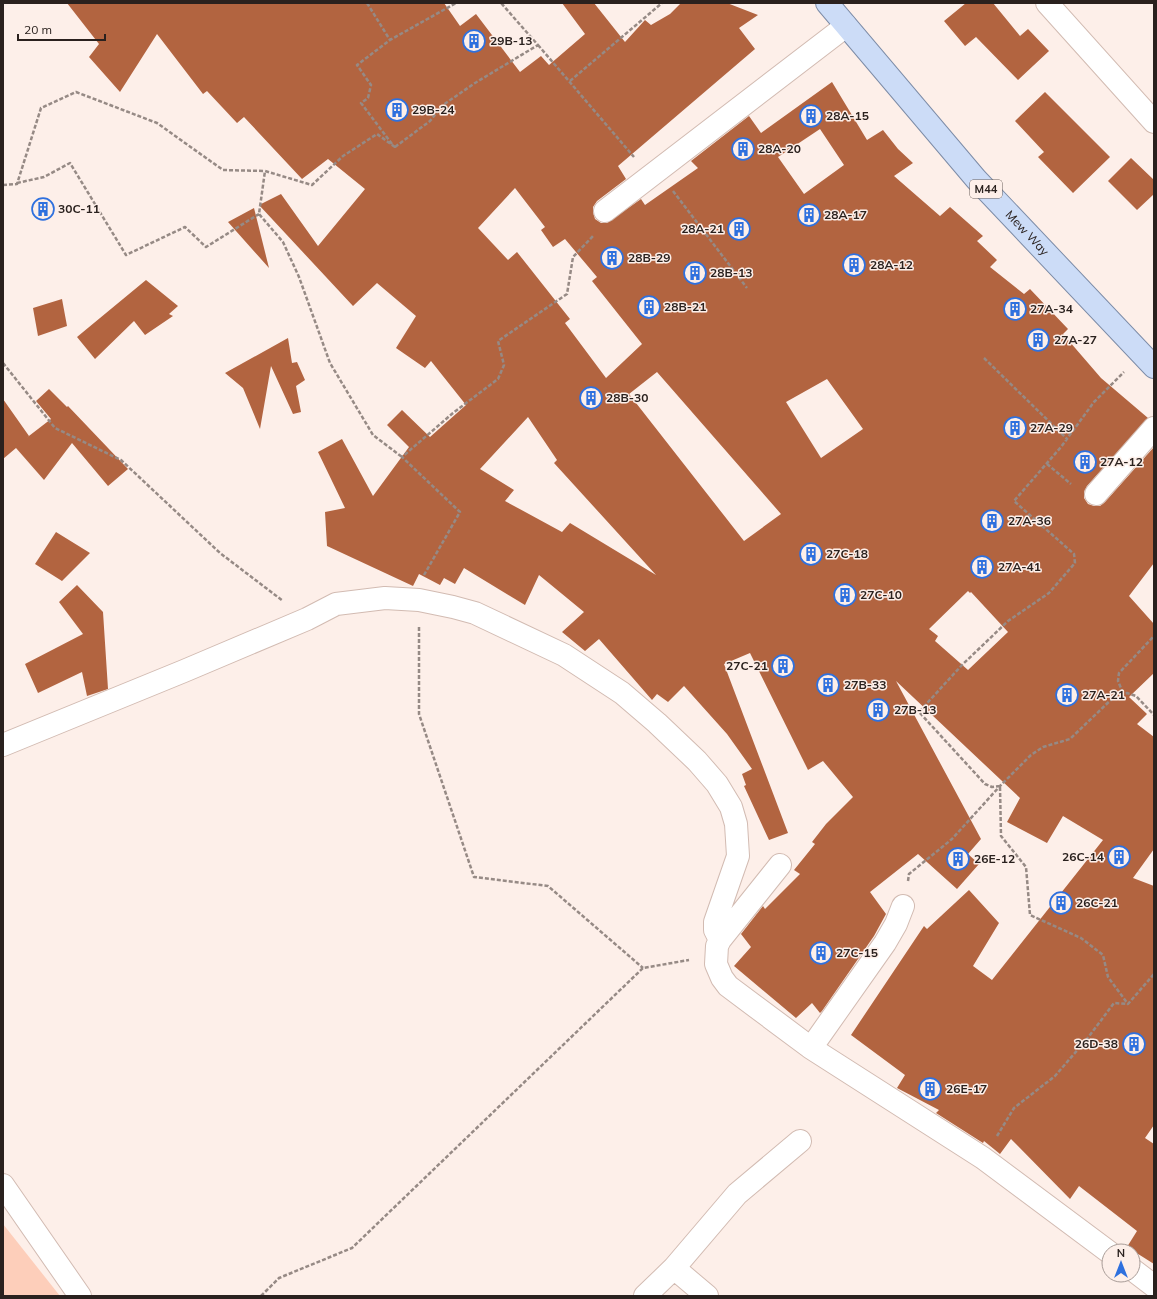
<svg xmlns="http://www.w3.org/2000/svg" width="1157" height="1299" viewBox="0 0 1157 1299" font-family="Mulish,sans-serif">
	<rect width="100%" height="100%" fill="#fdefe9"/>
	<path fill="#fdceba" d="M 3,1224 L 60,1296 L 3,1296 Z"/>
	<path fill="#b26440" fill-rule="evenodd" d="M 67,3 L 444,3 L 460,26 L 476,14 L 520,72 L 541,56 L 549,65 L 585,34 L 562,3 L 594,3 L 625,42 L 645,20 L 651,25 L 670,14 L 681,3 L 727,3 L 758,15 L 739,28 L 755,49 L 618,166 L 626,179 L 597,201 L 593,207 L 593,212 L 595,219 L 601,223 L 607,223 L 641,199 L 645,205 L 698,168 L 691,161 L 749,116 L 761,133 L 832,82 L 867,140 L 883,130 L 898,149 L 913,163 L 894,176 L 940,216 L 950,207 L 983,236 L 977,241 L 997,260 L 990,267 L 1024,294 L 1030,289 L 1068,329 L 1063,334 L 1101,378 L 1148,418 L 1087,486 L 1084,492 L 1084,498 L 1088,504 L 1094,506 L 1100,506 L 1105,502 L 1154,447 L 1154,563 L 1129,596 L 1154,624 L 1154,673 L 1129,697 L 1147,714 L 1137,724 L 1154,737 L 1154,849 L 1133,878 L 1154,886 L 1154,1125 L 1145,1138 L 1154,1144 L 1154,1264 L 1127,1247 L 1137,1231 L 1079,1186 L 1070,1199 L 1011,1139 L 1000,1154 L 984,1141 L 983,1143 L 936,1113 L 939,1110 L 897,1088 L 905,1075 L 851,1035 L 924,926 L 927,929 L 969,890 L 999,923 L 973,966 L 992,980 L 1103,840 L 1063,816 L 1047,843 L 1007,822 L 1020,798 L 896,681 L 981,839 L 968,854 L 979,864 L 957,889 L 918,854 L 870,892 L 886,914 L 874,936 L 822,1011 L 820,1013 L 812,1003 L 796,1018 L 734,966 L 751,947 L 741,934 L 763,906 L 765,909 L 800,874 L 794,870 L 815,844 L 812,842 L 826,824 L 853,797 L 823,761 L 808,770 L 750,653 L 724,664 L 788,833 L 769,840 L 744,786 L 746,785 L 742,774 L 752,769 L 727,734 L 684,686 L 668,702 L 657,694 L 652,700 L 599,639 L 585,651 L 562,632 L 584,612 L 539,575 L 525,605 L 464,568 L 455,584 L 444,578 L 440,585 L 419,574 L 413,586 L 327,546 L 325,512 L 345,508 L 318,452 L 342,439 L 373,496 L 409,447 L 387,425 L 402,410 L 430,437 L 466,405 L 431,361 L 425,368 L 396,348 L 416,316 L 377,283 L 353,306 L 259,205 L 281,194 L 318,246 L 365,189 L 328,159 L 302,179 L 244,117 L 237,123 L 207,91 L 203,94 L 157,34 L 120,92 L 89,57 L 99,44 ZM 820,129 L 844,165 L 804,194 L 778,157 ZM 515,188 L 545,227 L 541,230 L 553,247 L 565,239 L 597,277 L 592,281 L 642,344 L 606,378 L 565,323 L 570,319 L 517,252 L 508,260 L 478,228 ZM 657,372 L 781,514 L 744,541 L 629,394 ZM 827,379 L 863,429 L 821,458 L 786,402 ZM 528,417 L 557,460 L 554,463 L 656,575 L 570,523 L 562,532 L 505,501 L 514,490 L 480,469 ZM 968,591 L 970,593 L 971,592 L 1008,632 L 968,670 L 935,641 L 938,636 L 929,629 Z
		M 966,3 L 993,3 L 1020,36 L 1028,29 L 1049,51 L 1018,80 L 976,37 L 965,46 L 944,21 Z
		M 1045,92 L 1110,157 L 1073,193 L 1038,157 L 1044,152 L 1015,121 Z
		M 1131,158 L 1154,180 L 1154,194 L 1137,210 L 1108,181 Z
		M 254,208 L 269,268 L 228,222 Z
		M 146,280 L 178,306 L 169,314 L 173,316 L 145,335 L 134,321 L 95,359 L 77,337 Z
		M 62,299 L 67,326 L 38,336 L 33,308 Z
		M 288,338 L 292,363 L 297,362 L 305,380 L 296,386 L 301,412 L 293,414 L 271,366 L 260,429 L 243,388 L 225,373 Z
		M 49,389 L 67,407 L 68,406 L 128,469 L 108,486 L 72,443 L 44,480 L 16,448 L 3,459 L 3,399 L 29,436 L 25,439 L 51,419 L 36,401 Z
		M 56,532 L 90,553 L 62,581 L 35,564 Z
		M 77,585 L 103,612 L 108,689 L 87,696 L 82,672 L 38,693 L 25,664 L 83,634 L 59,602 Z"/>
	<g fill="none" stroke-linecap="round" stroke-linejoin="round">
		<g stroke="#d2bbb2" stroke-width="24">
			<path id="minor" d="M 1047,3 L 1154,122
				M 605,211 L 846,26
				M 1096,494 L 1154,428
				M 3,745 L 184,671 L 307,619 L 336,604 L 385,598 L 419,600 L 453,607 L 475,613 L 564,655 L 622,693 L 657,723 L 697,761 L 717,784 L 731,807 L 736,824 L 738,856 L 715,922 L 715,930 L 720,940
				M 780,865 L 720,940 L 717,946 L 716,964 L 722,978 L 728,986 L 811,1048
				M 903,906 L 896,924 L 885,943 L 811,1048 L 983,1158 L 1109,1252
				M 3,1185 L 80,1296
				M 674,1268 L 737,1194 L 800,1141
				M 1133,1270 L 1154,1286
				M 645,1296 L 674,1268 L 707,1296"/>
		</g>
		<g stroke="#7d8ca7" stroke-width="24">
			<g id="major">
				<path id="s1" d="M 827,3 L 976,179 L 1154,367"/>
			</g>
		</g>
		<path stroke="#968a85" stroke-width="2.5" stroke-dasharray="4 2" stroke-linecap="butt" d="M 367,3 L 390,40
			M 538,45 L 634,157
			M 570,81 L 662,3
			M 392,144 L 361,103 L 368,98 L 371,85 L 357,65 L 390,40 L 456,3
			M 395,147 L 377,134 L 343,156 L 312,185 L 265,171 L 259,214 L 283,242 L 299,277 L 330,363 L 373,435 L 402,457
			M 395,147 L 430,121 L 443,105 L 475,83 L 538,45 L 501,3
			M 17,183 L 44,177 L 70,163 L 126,255 L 185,227 L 206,247 L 259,214
			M 3,185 L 17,184 L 41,108 L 76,92 L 157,123 L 223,170 L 265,171
			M 673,191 L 747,288
			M 984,358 L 1067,439
			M 3,363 L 55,428 L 121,460 L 220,553 L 283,601
			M 1047,464 L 1071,484
			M 424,575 L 460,512 L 402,457 L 453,413 L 498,379 L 504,365 L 498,341 L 567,294 L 573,257 L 594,235
			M 419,627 L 419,714 L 474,877 L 548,886 L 643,968
			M 1123,693 L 1118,681 L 1119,673 L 1154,636
			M 1000,786 L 992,787 L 985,784 L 919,712 L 962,665 L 1008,621 L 1049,593 L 1075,563 L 1074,554 L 1014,501 L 1061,447 L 1094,402 L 1124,372
			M 1000,787 L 1001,836 L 1026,867 L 1030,915 L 1081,938 L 1103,955 L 1108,977 L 1128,1004
			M 908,881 L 909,874 L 952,839 L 1000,786 L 1031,755 L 1043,747 L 1070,739 L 1116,695 L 1127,693 L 1136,696 L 1154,715
			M 997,1136 L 1014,1108 L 1055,1076 L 1087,1039 L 1114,1003 L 1128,1004 L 1154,974
			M 261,1296 L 279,1278 L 352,1248 L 643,968 L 689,960"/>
		<use href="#minor" stroke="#fff" stroke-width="22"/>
		<use href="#major" stroke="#ccdcf7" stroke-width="22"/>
	</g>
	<defs>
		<g id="building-ring" transform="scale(1.15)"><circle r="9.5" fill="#fdefe9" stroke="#2e70de" stroke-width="1.5"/><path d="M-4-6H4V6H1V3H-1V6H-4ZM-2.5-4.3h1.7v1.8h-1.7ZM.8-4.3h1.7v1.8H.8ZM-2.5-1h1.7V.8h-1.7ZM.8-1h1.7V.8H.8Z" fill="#2e70de"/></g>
	</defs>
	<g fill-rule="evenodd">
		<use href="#building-ring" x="474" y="41"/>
		<use href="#building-ring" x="397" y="110"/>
		<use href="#building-ring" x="811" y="116"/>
		<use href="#building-ring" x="743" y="149"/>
		<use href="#building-ring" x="43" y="209"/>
		<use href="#building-ring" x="809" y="215"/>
		<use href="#building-ring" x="739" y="229"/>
		<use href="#building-ring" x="612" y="258"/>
		<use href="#building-ring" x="854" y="265"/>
		<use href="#building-ring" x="695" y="273"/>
		<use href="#building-ring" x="649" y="307"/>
		<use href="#building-ring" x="1015" y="309"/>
		<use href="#building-ring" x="1038" y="340"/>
		<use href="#building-ring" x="591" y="398"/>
		<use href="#building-ring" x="1015" y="428"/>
		<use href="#building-ring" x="1085" y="462"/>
		<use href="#building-ring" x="992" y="521"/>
		<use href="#building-ring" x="811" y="554"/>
		<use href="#building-ring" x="982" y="567"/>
		<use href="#building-ring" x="845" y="595"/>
		<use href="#building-ring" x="783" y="666"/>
		<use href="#building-ring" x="828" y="685"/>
		<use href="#building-ring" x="1067" y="695"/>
		<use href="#building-ring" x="878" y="710"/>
		<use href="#building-ring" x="1119" y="857"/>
		<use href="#building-ring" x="958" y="859"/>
		<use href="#building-ring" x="1061" y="903"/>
		<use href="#building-ring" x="821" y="953"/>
		<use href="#building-ring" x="1134" y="1044"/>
		<use href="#building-ring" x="930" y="1089"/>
	</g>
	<g text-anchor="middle" stroke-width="3" stroke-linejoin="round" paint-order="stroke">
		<rect fill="#fdefe9" stroke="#695f5b" stroke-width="1" x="970" y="180" width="32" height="18" rx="3"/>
		<g font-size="11" font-weight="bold" fill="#2a211e">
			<text x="986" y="193">M44</text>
		</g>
		<g font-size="12" font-weight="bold" fill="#2a211e" stroke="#fdefe9" text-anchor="start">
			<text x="490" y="45">29B-13</text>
			<text x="412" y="114">29B-24</text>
			<text x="826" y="120">28A-15</text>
			<text x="758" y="153">28A-20</text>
			<text x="58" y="213">30C-11</text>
			<text x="824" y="219">28A-17</text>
			<text x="724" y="233" text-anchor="end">28A-21</text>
			<text x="628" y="262">28B-29</text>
			<text x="870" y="269">28A-12</text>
			<text x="710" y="277">28B-13</text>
			<text x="664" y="311">28B-21</text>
			<text x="1030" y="313">27A-34</text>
			<text x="1054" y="344">27A-27</text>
			<text x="606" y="402">28B-30</text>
			<text x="1030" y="432">27A-29</text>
			<text x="1100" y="466">27A-12</text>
			<text x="1008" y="525">27A-36</text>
			<text x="826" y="558">27C-18</text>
			<text x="998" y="571">27A-41</text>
			<text x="860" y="599">27C-10</text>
			<text x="768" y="670" text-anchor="end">27C-21</text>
			<text x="844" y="689">27B-33</text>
			<text x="1082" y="699">27A-21</text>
			<text x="894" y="714">27B-13</text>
			<text x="1104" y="861" text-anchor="end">26C-14</text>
			<text x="974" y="863">26E-12</text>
			<text x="1076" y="907">26C-21</text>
			<text x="836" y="957">27C-15</text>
			<text x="1118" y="1048" text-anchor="end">26D-38</text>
			<text x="946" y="1093">26E-17</text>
		</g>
		<g font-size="12" fill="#2a211e" stroke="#fdefe9">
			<text dy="4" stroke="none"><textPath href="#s1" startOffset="305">Mew Way</textPath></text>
		</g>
	</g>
	<rect width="1157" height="1299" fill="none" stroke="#2a211e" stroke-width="8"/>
	<g transform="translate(1121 1263)"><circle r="19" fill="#fdefe9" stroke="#a99d98"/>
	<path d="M0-3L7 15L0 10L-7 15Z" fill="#2e70de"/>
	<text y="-6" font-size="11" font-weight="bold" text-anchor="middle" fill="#2a211e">N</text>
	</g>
	<path d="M18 34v6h87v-6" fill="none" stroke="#2a211e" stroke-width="2"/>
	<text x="24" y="34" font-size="12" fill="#2a211e" stroke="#fdefe9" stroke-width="3" paint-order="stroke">20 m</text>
</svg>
